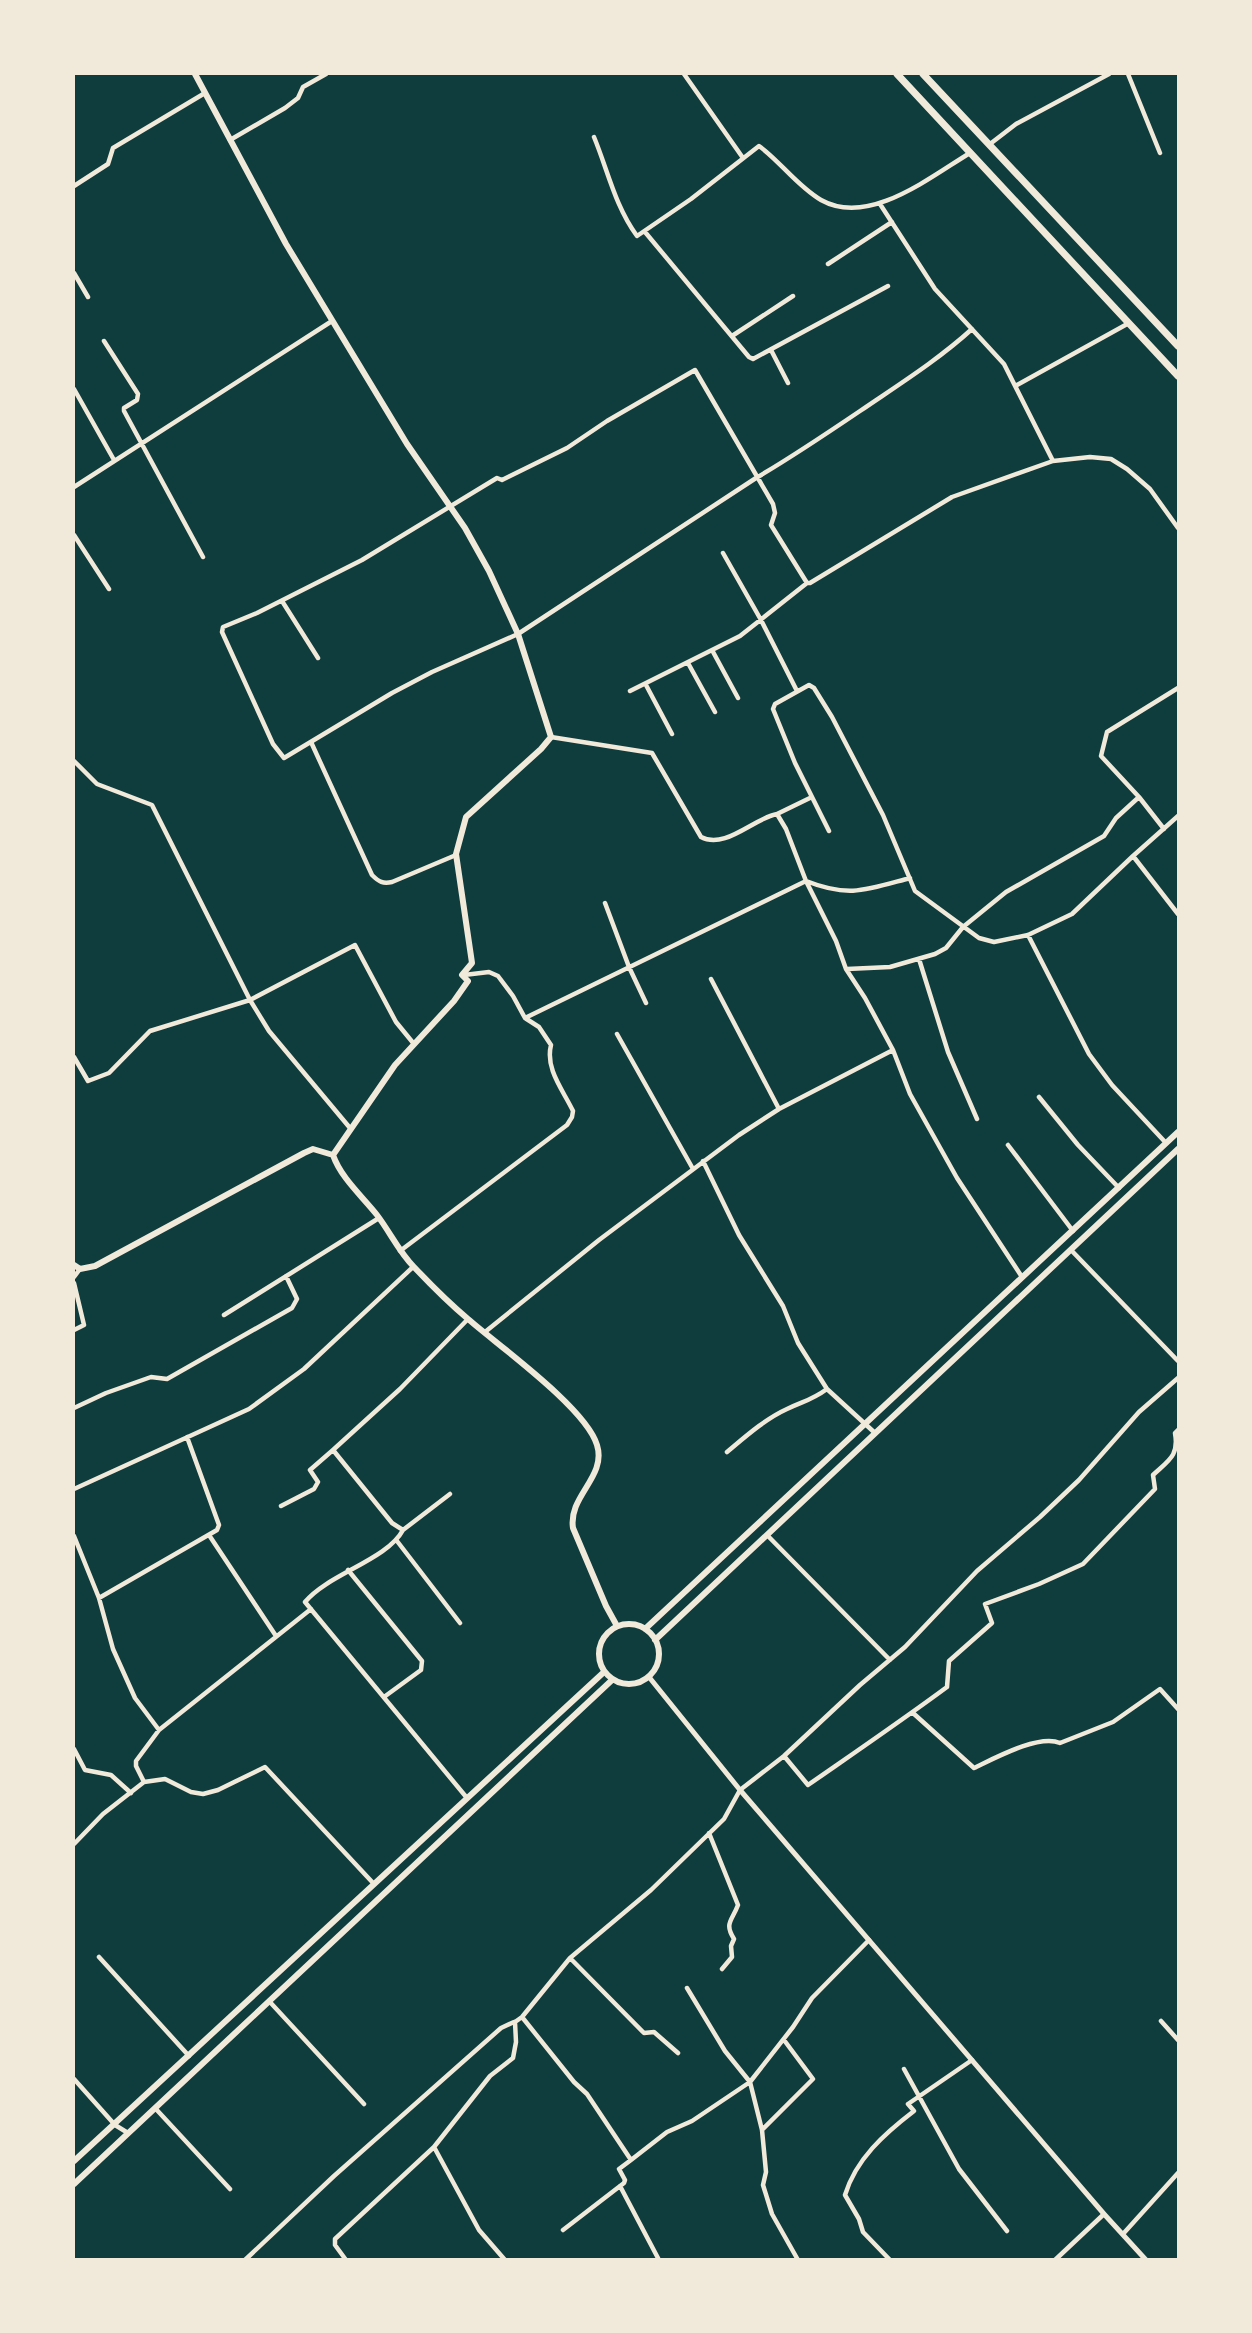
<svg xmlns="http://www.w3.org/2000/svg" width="1252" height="2333" viewBox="0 0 1252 2333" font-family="'Fira Sans',sans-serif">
	<rect width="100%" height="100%" fill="#0f3d3e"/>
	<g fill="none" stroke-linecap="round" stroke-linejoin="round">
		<path stroke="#f1e9da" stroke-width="4.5" d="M 684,74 L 743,158
			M 1128,74 L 1160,153
			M 594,137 C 608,171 615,206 637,236 L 691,199 L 759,146 C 780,161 797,186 821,200 C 869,227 930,177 970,153
			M 230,140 L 285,108 L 298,98 L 303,87 L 326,74
			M 990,144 L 1016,124 L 1109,74
			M 74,186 L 108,164 L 113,148 L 205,93
			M 880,204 L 935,289 L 1004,364 L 1053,461
			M 645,232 L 749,357 L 753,359 L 888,286
			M 828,264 L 892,222
			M 74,273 L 88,297
			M 732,336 L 793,296
			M 104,341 L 138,394 L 137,400 L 124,408 L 124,411 L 203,557
			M 771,350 L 788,383
			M 1017,385 L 1129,323
			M 74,389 L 114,460
			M 74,487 L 332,321
			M 74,535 L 109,589
			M 723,553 L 761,620 L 797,691
			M 807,583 L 771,525 L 775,513 L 773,504 L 695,370 L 607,421 L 567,448 L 502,480 L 497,478 L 362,560 L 257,613 L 223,627 L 222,632 L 273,744 L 284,758 L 392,693 L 432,672 L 518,634 L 756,478 C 792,457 826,434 860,411 C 898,385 938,360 972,329
			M 282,601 L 318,658
			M 712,650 L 738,698
			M 688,663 L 715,712
			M 646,685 L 672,734
			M 630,691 L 740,636 L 807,583 L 810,583 L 952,497 L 1053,461 L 1090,457 L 1111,459 L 1127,469 L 1150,489 L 1178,528
			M 551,737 L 652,753 L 701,837 C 725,850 754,818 777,814 L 786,829 L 806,881 L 836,941 L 846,969 L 865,998 L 893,1050 L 910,1094 L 957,1178 L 1022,1277
			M 311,742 L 372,875 C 379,882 383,884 392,882 L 456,855
			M 74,761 L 97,784 L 152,805 L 250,1000 L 269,1031 L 350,1128
			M 777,814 L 812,797
			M 1164,829 L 1139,797 L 1101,756 L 1107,732 L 1178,688
			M 829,831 L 795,763 L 773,709 L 775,704 L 809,685 L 814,688 L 832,717 L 883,815 L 915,891 L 979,938 L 994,942 L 1028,935 L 1072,914 L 1133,856 L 1178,816
			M 1133,856 L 1178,914
			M 605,903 L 629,967 L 646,1003
			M 1028,935 L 1089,1054 L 1112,1085 L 1166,1143
			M 919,959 L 948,1052 L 977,1119
			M 847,969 L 890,967 L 935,954 L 946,948 L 963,927 L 1006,892 L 1104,836 L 1116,818 L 1139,797
			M 711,979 L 779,1109
			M 525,1018 L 806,881 C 849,898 866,890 910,878
			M 617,1034 L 693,1169
			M 74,1057 L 88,1081 L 109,1073 L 150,1031 L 250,1000 L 355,945 L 396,1022 L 414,1044
			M 1039,1097 L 1078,1145 L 1119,1188
			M 1008,1145 L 1073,1231
			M 703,1161 L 739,1235 L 783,1306 L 798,1343 L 827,1389 L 875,1433
			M 1071,1250 L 1178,1361
			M 400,1251 L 567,1125 L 572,1117 L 573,1111 C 563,1090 545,1069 551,1045 L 539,1027 L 525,1018 L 513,996 L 498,976 L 489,972 L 464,975
			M 74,1277 L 80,1269
			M 74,1283 L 84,1325 L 74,1330
			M 224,1315 L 379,1218
			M 485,1332 L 599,1240 L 739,1135 L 779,1109 L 893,1050
			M 74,1408 L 106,1393 L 151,1377 L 167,1379 L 292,1308 L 297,1299 L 286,1276
			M 727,1452 C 745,1437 765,1419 787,1409 C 804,1401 812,1400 827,1389
			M 74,1489 L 249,1409 L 304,1369 L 413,1267
			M 281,1506 L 314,1489 L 318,1482 L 310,1470 L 333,1450
			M 403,1530 L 450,1494
			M 209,1535 L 276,1636
			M 767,1535 L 890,1660
			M 74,1536 L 99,1598 L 113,1649 L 135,1698 L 159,1730
			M 397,1541 L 460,1623
			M 348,1570 L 422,1661 L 421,1670 L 384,1697
			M 99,1598 L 217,1530 L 219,1525 L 187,1437
			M 913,1713 L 974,1768 C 995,1758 1039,1734 1060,1743 L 1113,1722 L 1160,1689 L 1178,1709
			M 74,1749 L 85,1770 L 111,1775 L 131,1793
			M 784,1756 L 808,1785 C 854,1753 901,1721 947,1687 L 949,1661 L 992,1623 L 985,1604 L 1039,1584 L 1083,1564 L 1155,1489 L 1153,1475 C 1169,1460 1179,1456 1175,1433 L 1178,1430
			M 144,1782 L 136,1766 L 136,1761 L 159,1730 L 311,1609
			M 467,1798 L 305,1602 C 328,1574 387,1560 403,1530 L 392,1523 L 333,1450 L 400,1389 L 468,1319
			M 709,1833 L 738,1905 C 732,1921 724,1923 734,1939 L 731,1946 L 732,1957 L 722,1969
			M 74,1844 L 103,1814 L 144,1782 L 165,1779 L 191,1792 L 203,1794 L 218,1790 L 265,1767 L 374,1884
			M 99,1957 L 189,2056
			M 570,1958 L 644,2033 L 654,2032 L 678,2053
			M 687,1988 L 725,2051 L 750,2082 L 762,2130 L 766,2172 L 763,2185 L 772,2214 L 798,2260
			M 269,2001 L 364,2104
			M 522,2017 L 574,2082 L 587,2094 L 631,2160 L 619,2169 L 625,2180 L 624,2183 L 563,2230
			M 1161,2021 L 1178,2040
			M 904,2069 L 959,2169 L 1007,2231
			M 74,2079 L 115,2125 L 128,2133
			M 155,2108 L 230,2189
			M 762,2130 L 813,2079 L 784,2040
			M 434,2147 L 479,2230 L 505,2260
			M 631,2160 L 667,2132 L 692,2121 L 750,2082 L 793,2027 L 812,1998 L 869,1940
			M 620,2186 L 659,2260
			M 1123,2234 L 1178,2173
			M 245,2260 L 334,2176 L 501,2028 L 514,2022
			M 346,2260 L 335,2245 L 335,2239 L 434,2147 L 490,2076 L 513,2058 L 516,2042 L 515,2022 L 522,2017 L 570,1958 L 651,1890 L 724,1819 L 740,1790 L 784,1756 L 860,1685 L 905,1647 L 977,1571 L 1040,1517 L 1079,1480 L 1139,1412 L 1178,1378
			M 890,2260 L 863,2232 L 859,2219 L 845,2195 C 856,2159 884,2134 914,2111 L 908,2104 L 972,2060
			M 1055,2260 L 1104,2214"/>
		<path stroke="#f1e9da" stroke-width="5" d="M 649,1677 L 740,1790 L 1104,2214 L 1146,2260"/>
		<path stroke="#f1e9da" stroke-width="6" d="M 195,74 L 286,244 L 407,444 L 465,528 L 489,571 L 518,634 L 551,737 L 541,749 L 466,817 L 456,854 L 472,963 L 462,975 L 468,981 L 454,1001 L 395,1065 L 333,1155 C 341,1178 362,1196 377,1215 C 390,1232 399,1252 414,1267 C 431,1285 449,1303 468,1319 C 499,1346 586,1408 597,1445 C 607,1477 568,1496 573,1528 L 606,1606 L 617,1626
			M 74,1265 L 80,1269 L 95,1266 L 304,1153 L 313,1149 L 333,1155
			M599 1654a30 30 0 1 1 60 0a30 30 0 1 1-60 0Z
			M 645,1629 L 1178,1132
			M 655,1640 L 1178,1149
			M 74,2161 L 604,1672
			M 74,2184 L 612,1680"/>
		<path stroke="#f1e9da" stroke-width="7" d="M 897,74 L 1178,376
			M 923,74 L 1178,346"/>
	</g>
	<rect width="1252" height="2333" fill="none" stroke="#f1e9da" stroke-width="150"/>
</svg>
